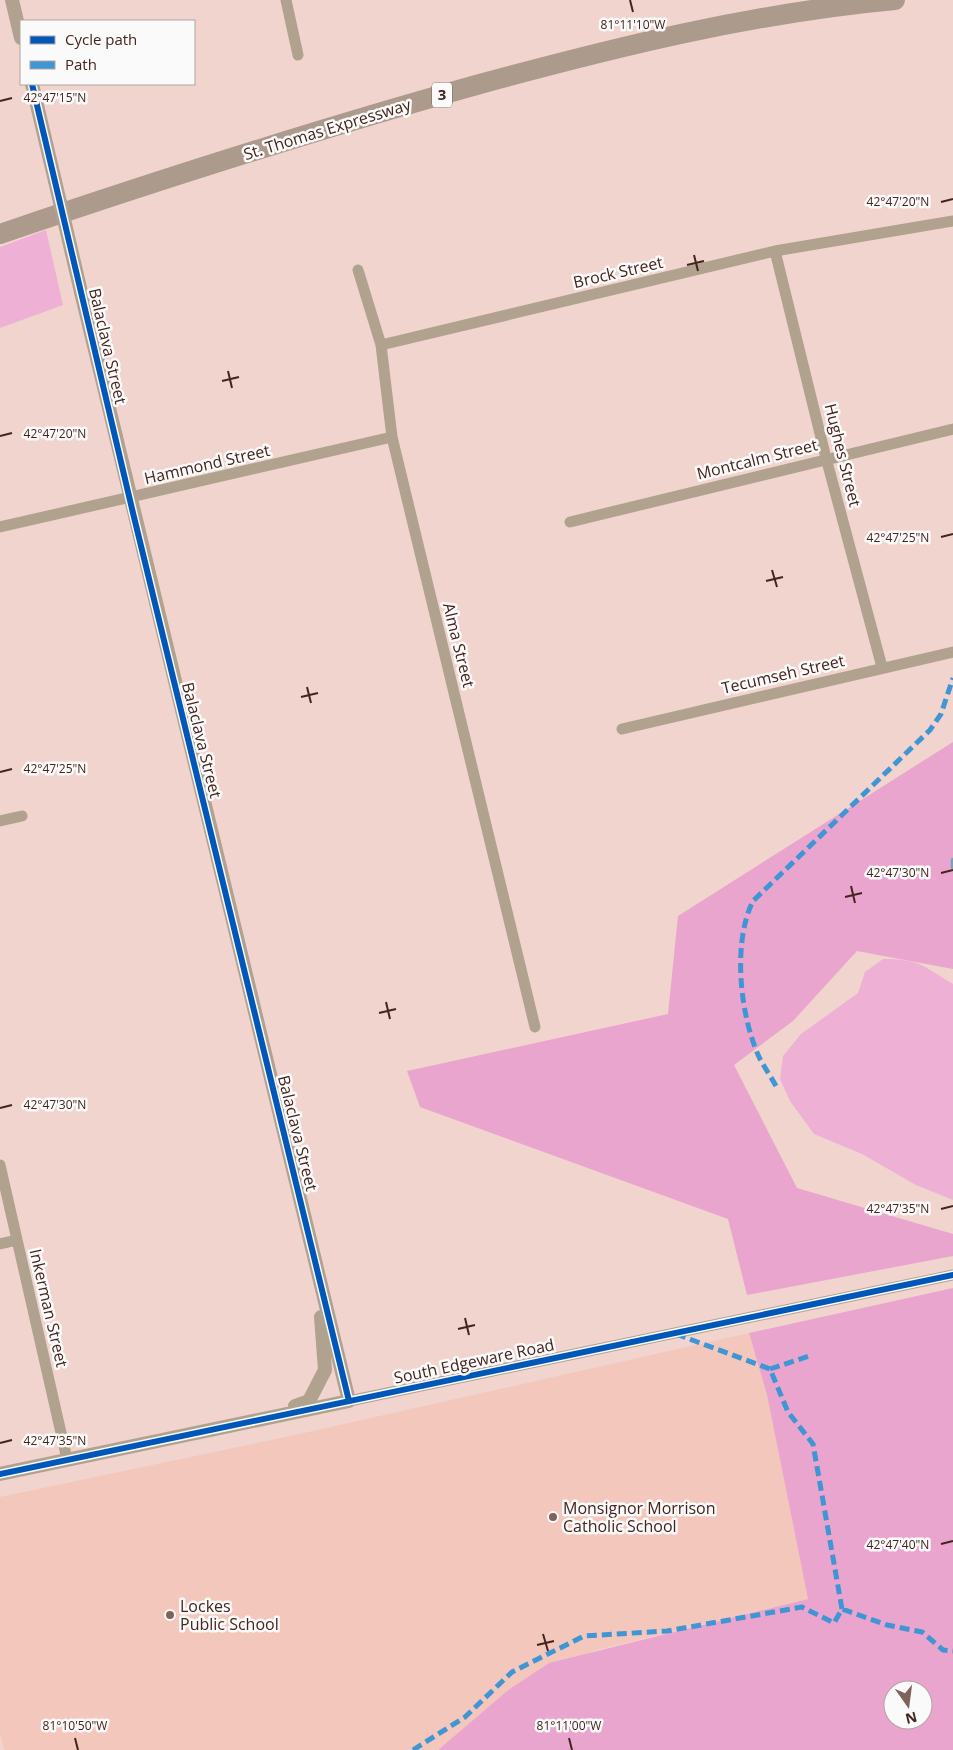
<svg xmlns="http://www.w3.org/2000/svg" width="953" height="1750" viewBox="0 0 953 1750" font-family="'Open Sans',sans-serif">
	<rect width="100%" height="100%" fill="#f0d4cd"/>
	<path fill="#f3c7bc" d="M 749,1333 L 767,1395 L 808,1599 L 596,1650 L 507,1691 L 438,1750 L 4,1750 L 0,1733 L 0,1497 L 295,1435 Z"/>
	<path fill="#efb0d5" d="M 46,230 L 63,305 L 0,328 L 0,247 Z
		M 883,959 C 921,959 922,966 953,984 L 953,1200 L 916,1185 L 862,1154 L 814,1134 L 790,1101 L 780,1079 L 783,1056 L 801,1034 L 858,993 L 865,972 Z"/>
	<path fill="#eaa5cf" fill-rule="evenodd" d="M 953,742 L 953,969 L 857,951 L 793,1021 L 734,1065 L 797,1188 L 953,1234 L 953,1256 L 747,1295 L 728,1219 L 420,1107 L 407,1071 L 668,1014 L 678,916 Z
		M 953,1288 L 953,1750 L 438,1750 L 507,1691 L 549,1663 L 808,1599 L 767,1395 L 749,1333 ZM 893,1690 L 923,1690 L 923,1720 L 893,1720 Z"/>
	<g fill="none" stroke-linecap="round" stroke-linejoin="round">
		<path stroke="#6ba9b7" stroke-width="4.5" d="M 953,860 L 953,867"/>
		<path stroke="#b1a18f" stroke-width="11" d="M 286,0 L 298,55
			M 775,251 L 826,458 L 882,667
			M 358,270 L 381,345 L 392,437 L 535,1027
			M 381,345 L 775,251 L 953,221
			M 570,522 L 953,429
			M 0,527 L 392,437
			M 622,729 L 953,652
			M 0,821 L 22,816
			M 0,1165 L 67,1459
			M 0,1244 L 17,1240
			M 349,1401 L 953,1275"/>
		<path stroke="#b1a18f" stroke-width="14" d="M 12,0 L 21,38
			M 32,84 L 55,181
			M 295,1406 L 309,1401 L 325,1370 L 321,1317
			M 0,1474 L 349,1401 L 81,292"/>
		<path stroke="#ac9a8d" stroke-width="20" d="M 0,234 C 159,180 318,129 480,84 C 616,47 753,13 895,0"/>
		<path stroke="#b1a18f" stroke-width="14" d="M 55,181 L 81,292"/>
		<path stroke="#4095d4" stroke-width="5" stroke-dasharray="10 5" stroke-linecap="butt" d="M 776,1086 C 771,1077 765,1068 760,1059 C 740,1017 732,943 753,901 L 930,730 L 941,714 L 953,678
			M 676,1334 L 770,1369 L 788,1412 L 813,1444 L 842,1609
			M 770,1369 L 812,1355
			M 413,1750 L 465,1717 L 512,1672 L 584,1636 L 667,1631 L 802,1607 L 834,1623 L 842,1609 L 887,1625 L 922,1632 L 943,1650 L 953,1651"/>
		<g stroke="#fafafa" stroke-width="9">
			<path id="cycleway" d="M 32,84 L 133,513 L 349,1401
				M 0,1474 L 953,1275"/>
		</g>
		<use href="#cycleway" stroke="#0057b8" stroke-width="6"/>
	</g>
	<path fill="none" stroke="#44241c" stroke-width="2" d="M 630,0 L 633,12M 0,101 L 12,98M 941,202 L 953,199M 694,255 L 698,271M 687,265 L 704,261M 228,371 L 232,388M 222,381 L 239,377M 0,436 L 12,433M 941,537 L 953,534M 772,570 L 777,587M 766,581 L 783,577M 307,687 L 311,703M 301,697 L 318,693M 0,772 L 12,769M 941,873 L 953,870M 851,886 L 855,903M 845,897 L 862,893M 386,1002 L 390,1019M 379,1013 L 396,1009M 0,1108 L 12,1105M 941,1209 L 953,1206M 465,1318 L 469,1335M 458,1329 L 475,1325M 0,1443 L 12,1440M 941,1544 L 953,1541M 543,1634 L 548,1651M 537,1645 L 554,1641M 75,1738 L 78,1750M 569,1738 L 572,1750"/>
	<g fill="#80625a" stroke="#fafafa" stroke-width="2">
		<circle cx="553" cy="1517" r="5"/>
		<circle cx="170" cy="1615" r="5"/>
	</g>
	<g text-anchor="middle" stroke-width="5" stroke-linejoin="round" paint-order="stroke">
		<rect fill="#fafafa" stroke="#7b645f" stroke-width="1" x="432" y="82.5" width="20" height="25" rx="4"/>
		<g font-size="15" font-weight="bold" fill="#44241c">
			<text x="442" y="100">3</text>
		</g>
		<g font-size="16" fill="#44241c" stroke="#fafafa">
			<text transform="translate(327 129) rotate(-17)" y="6">St. Thomas Expressway</text>
			<text transform="translate(618 272) rotate(-13)" y="6">Brock Street</text>
			<text transform="translate(108 346) rotate(77)" y="6">Balaclava Street</text>
			<text transform="translate(843 455) rotate(76)" y="6">Hughes Street</text>
			<text transform="translate(757 459) rotate(-14)" y="6">Montcalm Street</text>
			<text transform="translate(207 464) rotate(-13)" y="6">Hammond Street</text>
			<text transform="translate(459 645) rotate(76)" y="6">Alma Street</text>
			<text transform="translate(783 674) rotate(-13)" y="6">Tecumseh Street</text>
			<text transform="translate(202 740) rotate(76)" y="6">Balaclava Street</text>
			<text transform="translate(298 1133) rotate(76)" y="6">Balaclava Street</text>
			<text transform="translate(49 1308) rotate(77)" y="6">Inkerman Street</text>
			<text transform="translate(474 1361) rotate(-12)" y="6">South Edgeware Road</text>
		</g>
		<g font-size="16" fill="#44241c" stroke="#fafafa" text-anchor="start">
			<text x="563" y="1514">Monsignor Morrison<tspan x="563" dy="18">Catholic School</tspan></text>
			<text x="180" y="1612">Lockes<tspan x="180" dy="18">Public School</tspan></text>
		</g>
	</g>
	<g font-size="12" text-anchor="middle" fill="#44241c" stroke="#fafafa" stroke-width="5" stroke-linejoin="round" paint-order="stroke">
		<text x="633" y="29">81°11'10"W</text>
		<text x="55" y="102">42°47'15"N</text>
		<text x="898" y="206">42°47'20"N</text>
		<text x="55" y="438">42°47'20"N</text>
		<text x="898" y="542">42°47'25"N</text>
		<text x="55" y="773">42°47'25"N</text>
		<text x="898" y="877">42°47'30"N</text>
		<text x="55" y="1109">42°47'30"N</text>
		<text x="898" y="1213">42°47'35"N</text>
		<text x="55" y="1445">42°47'35"N</text>
		<text x="898" y="1549">42°47'40"N</text>
		<text x="75" y="1730">81°10'50"W</text>
		<text x="569" y="1730">81°11'00"W</text>
	</g>
	<rect x="20" y="20" width="175" height="65" fill="#fafafa" stroke="#b1a4a1"/>
	<rect x="30" y="36" width="25" height="8" fill="#0057b8" stroke="#b1a4a1"/>
	<text x="65" y="45" font-size="15" fill="#44241c">Cycle path</text>
	<rect x="30" y="61" width="25" height="8" fill="#4095d4" stroke="#b1a4a1"/>
	<text x="65" y="70" font-size="15" fill="#44241c">Path</text>
	<g transform="translate(908 1705) rotate(166)"><circle r="24" fill="#fafafa" stroke="#b1a4a1"/>
	<path d="M0-4L9 19L0 12L-9 19Z" fill="#80625a"/>
	<text y="-8" font-size="14" font-weight="bold" text-anchor="middle" fill="#44241c">N</text>
	</g>
</svg>
